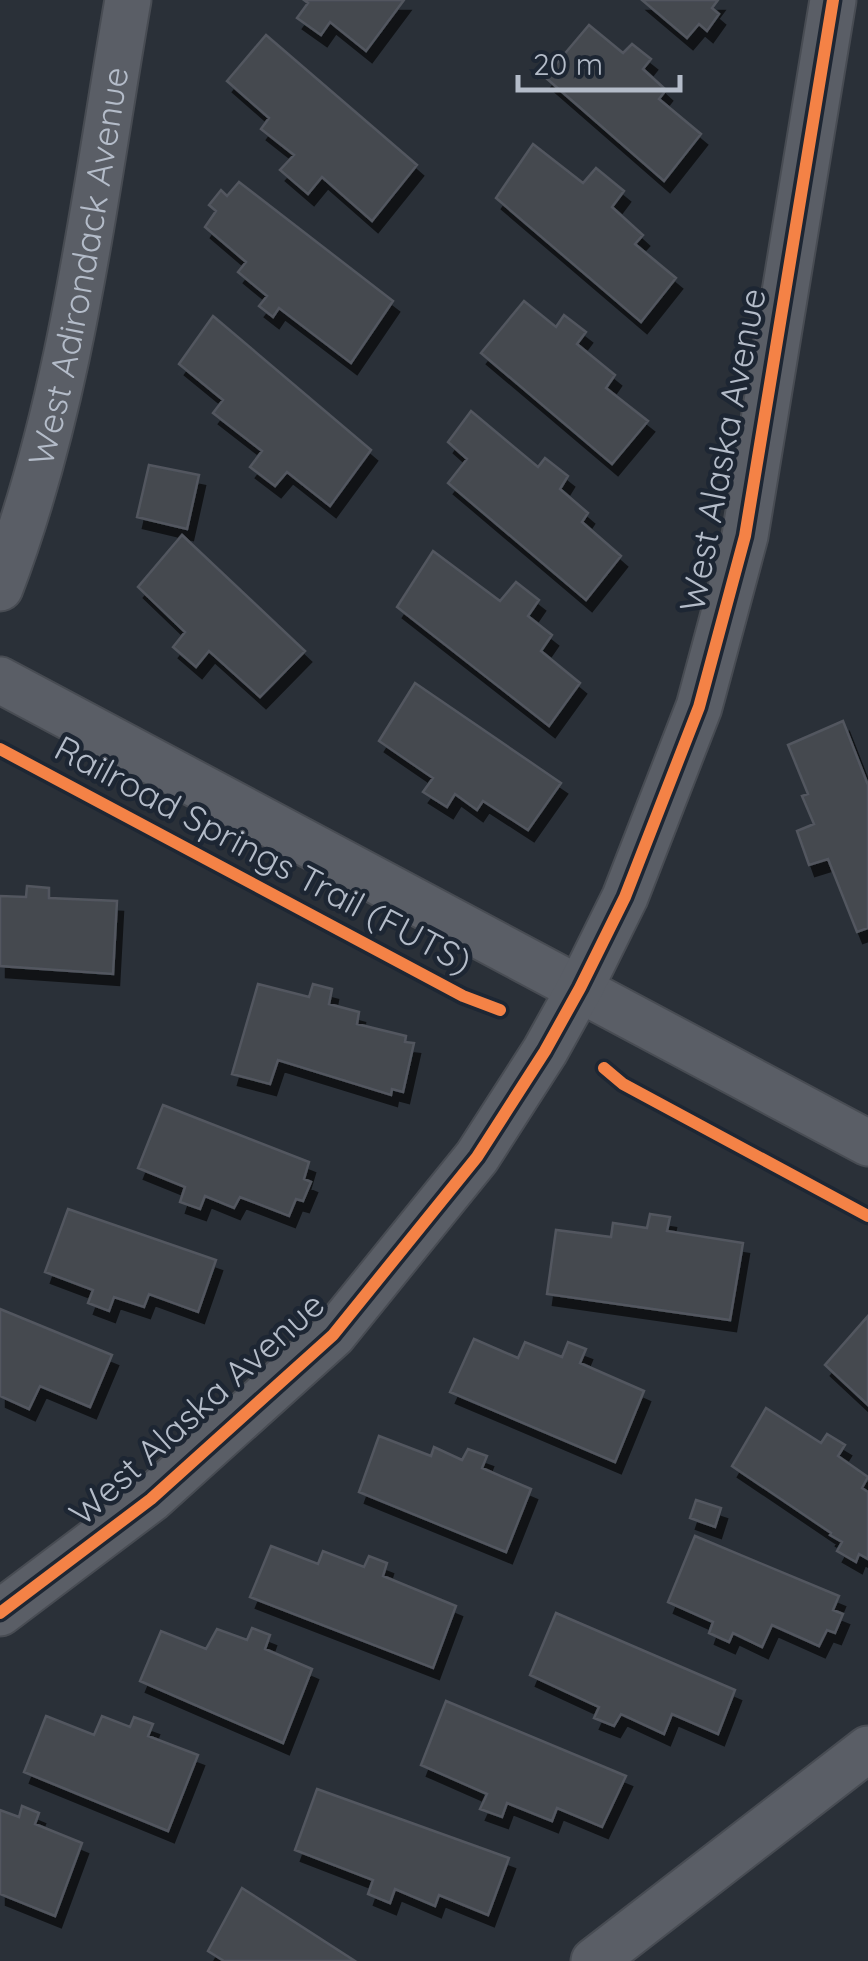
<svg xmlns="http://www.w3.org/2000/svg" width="868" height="1961" viewBox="0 0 868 1961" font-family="Quicksand,sans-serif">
	<defs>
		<filter id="shadow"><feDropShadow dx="6" dy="11" stdDeviation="0" flood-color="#0009"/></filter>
	</defs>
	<rect width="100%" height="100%" fill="#2a3038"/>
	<path fill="#444950" stroke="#52575f" stroke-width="2.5" filter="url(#shadow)" d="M 304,0 L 404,0 L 366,51 L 330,22 L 321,35 L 297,18 L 308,3 Z
		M 642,0 L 718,0 L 712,8 L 719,14 L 707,31 L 699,24 L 687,38 Z
		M 589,25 L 623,53 L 632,44 L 651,59 L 643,69 L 666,90 L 659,99 L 701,134 L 664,181 L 545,77 Z
		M 266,35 L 417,165 L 372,221 L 322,177 L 308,194 L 280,170 L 294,155 L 261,129 L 269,118 L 227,81 Z
		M 533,144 L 583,183 L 596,168 L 624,191 L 612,207 L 643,235 L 635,244 L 676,278 L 641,322 L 496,198 Z
		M 239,182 L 393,301 L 351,363 L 279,308 L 273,317 L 259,306 L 267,296 L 238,272 L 246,262 L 205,227 L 216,211 L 209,205 L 221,190 L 227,196 Z
		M 524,301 L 556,327 L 564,315 L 586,332 L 577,344 L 615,375 L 606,388 L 648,421 L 612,464 L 481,353 Z
		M 213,316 L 371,450 L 330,506 L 287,472 L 275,486 L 250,467 L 262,451 L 213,413 L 223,400 L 179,364 Z
		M 471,411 L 538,467 L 545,458 L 568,476 L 560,489 L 588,513 L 582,522 L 621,556 L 586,600 L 448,483 L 467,459 L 448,442 Z
		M 149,465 L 199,475 L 187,529 L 137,517 Z
		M 182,535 L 305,651 L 260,697 L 209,651 L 196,667 L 173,647 L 185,632 L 138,587 Z
		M 433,551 L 500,601 L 516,582 L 539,600 L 528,616 L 552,635 L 541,651 L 580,683 L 549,726 L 397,607 Z
		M 415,683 L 561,783 L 528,830 L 483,801 L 477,810 L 455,794 L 447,807 L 423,792 L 433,778 L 379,741 Z
		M 843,721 L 868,785 L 868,928 L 857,932 L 828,859 L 809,865 L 797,831 L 814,824 L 802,796 L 808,794 L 788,745 Z
		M 27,886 L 49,888 L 49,898 L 117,901 L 113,974 L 0,966 L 0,896 L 26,897 Z
		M 258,984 L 309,997 L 313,984 L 332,989 L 329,1004 L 359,1012 L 357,1024 L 406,1036 L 405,1042 L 414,1043 L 403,1092 L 392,1089 L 391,1095 L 278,1060 L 270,1084 L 232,1074 Z
		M 163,1105 L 309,1162 L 304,1179 L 311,1182 L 303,1201 L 296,1199 L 289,1216 L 240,1197 L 234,1208 L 205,1196 L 200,1209 L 180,1202 L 185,1187 L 138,1168 Z
		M 68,1209 L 216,1260 L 198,1312 L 149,1294 L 144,1307 L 114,1297 L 109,1311 L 88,1303 L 93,1290 L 45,1272 Z
		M 650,1214 L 670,1217 L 667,1231 L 743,1243 L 730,1320 L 547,1294 L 556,1230 L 611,1237 L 613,1223 L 647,1228 Z
		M 0,1309 L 112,1355 L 90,1407 L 40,1386 L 29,1409 L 0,1396 Z
		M 868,1316 L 868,1405 L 825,1365 Z
		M 474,1339 L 518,1358 L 525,1342 L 562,1357 L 568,1342 L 586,1349 L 580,1363 L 644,1391 L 615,1462 L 450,1392 Z
		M 766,1408 L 821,1443 L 827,1434 L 845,1445 L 838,1456 L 868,1477 L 862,1488 L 868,1492 L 868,1559 L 859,1554 L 856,1562 L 837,1551 L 842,1542 L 830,1535 L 831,1533 L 732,1466 Z
		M 379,1436 L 431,1456 L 434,1447 L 462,1460 L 468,1449 L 487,1456 L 482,1468 L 531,1489 L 506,1552 L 359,1492 Z
		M 696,1500 L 721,1508 L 715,1527 L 690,1518 Z
		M 695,1536 L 839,1596 L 833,1610 L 843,1614 L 835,1633 L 827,1630 L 819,1646 L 772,1625 L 762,1647 L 733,1633 L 729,1642 L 709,1633 L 713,1622 L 668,1602 Z
		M 271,1546 L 318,1564 L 323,1551 L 364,1567 L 369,1556 L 387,1563 L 383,1576 L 456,1606 L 433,1668 L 250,1597 Z
		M 556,1613 L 735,1690 L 718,1734 L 672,1714 L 664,1734 L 621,1714 L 614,1726 L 594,1718 L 599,1707 L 530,1675 Z
		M 252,1628 L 270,1635 L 265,1649 L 312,1669 L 283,1743 L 140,1681 L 161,1631 L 206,1649 L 217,1629 L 247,1640 Z
		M 446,1701 L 626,1776 L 602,1827 L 557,1808 L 552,1821 L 507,1803 L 502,1817 L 480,1809 L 487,1794 L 421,1765 Z
		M 46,1716 L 94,1735 L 102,1716 L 130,1727 L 134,1717 L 153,1724 L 148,1736 L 198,1755 L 168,1831 L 24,1772 Z
		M 317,1789 L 509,1858 L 488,1915 L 439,1895 L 435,1906 L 395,1889 L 390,1903 L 368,1894 L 373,1880 L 295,1850 Z
		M 22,1806 L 39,1813 L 35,1824 L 82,1843 L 55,1916 L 0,1894 L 0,1810 L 19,1817 Z
		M 242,1888 L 355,1961 L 224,1961 L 208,1951 Z"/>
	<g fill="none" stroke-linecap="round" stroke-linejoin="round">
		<g stroke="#484c53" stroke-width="49">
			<g id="street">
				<path id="s1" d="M 0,588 C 72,400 94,197 128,0"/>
				<path d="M 0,680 L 868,1143"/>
				<path d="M 0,1613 L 151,1499 L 333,1335 L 477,1157 L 545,1051 L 580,988 L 625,897 L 699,707 L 745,536 L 833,0"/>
				<path d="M 594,1961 L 868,1749"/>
			</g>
		</g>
		<use href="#street" stroke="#5a5e66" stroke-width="45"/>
		<g stroke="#1d2633" stroke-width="19">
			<path id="cycleway" d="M 0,749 L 463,996 L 500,1010
				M 604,1068 L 623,1084 L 868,1216
				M 0,1613 L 151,1499 L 333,1335 L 477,1157 L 545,1051 L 580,988 L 625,897 L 699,707 L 745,536 L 833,0"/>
		</g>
		<use href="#cycleway" stroke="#f48246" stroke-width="12"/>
	</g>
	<g text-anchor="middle" stroke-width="9" stroke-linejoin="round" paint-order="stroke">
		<g font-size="35" fill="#b4bcc9" stroke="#1d2633">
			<text dy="12" stroke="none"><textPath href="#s1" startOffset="332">West Adirondack Avenue</textPath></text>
			<text transform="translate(723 450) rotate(-79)" y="12">West Alaska Avenue</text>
			<text transform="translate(263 855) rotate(28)" y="12">Railroad Springs Trail (FUTS)</text>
			<text transform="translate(197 1409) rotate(-42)" y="12">West Alaska Avenue</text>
		</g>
	</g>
	<path d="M518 75v15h162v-15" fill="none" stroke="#b4bcc9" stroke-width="5"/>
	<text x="533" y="75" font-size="30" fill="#b4bcc9" stroke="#1d2633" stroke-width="8" paint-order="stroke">20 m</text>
</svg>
